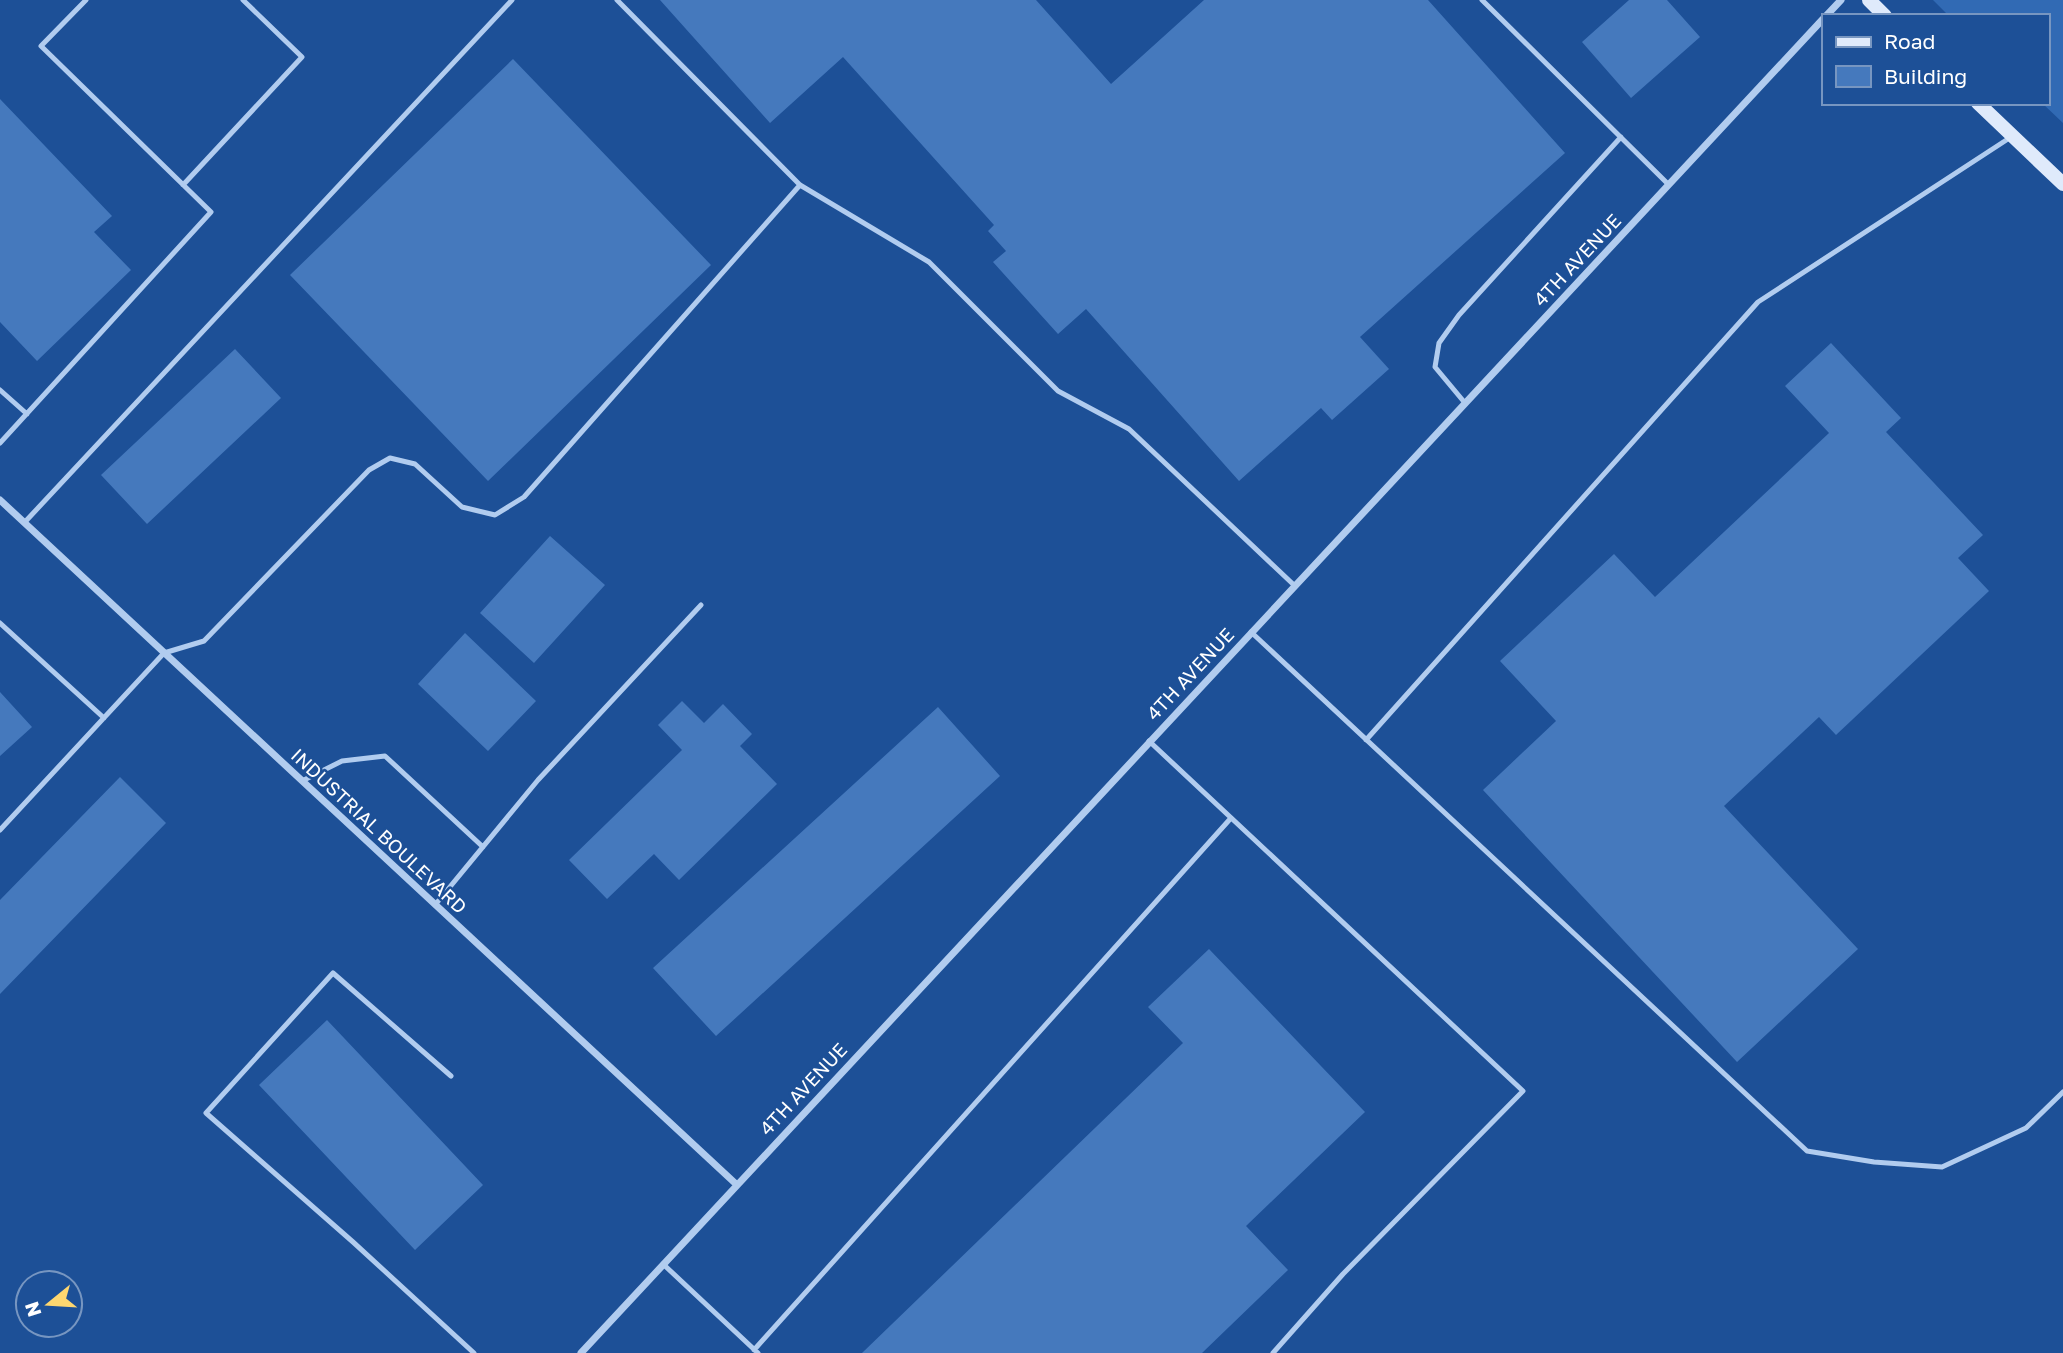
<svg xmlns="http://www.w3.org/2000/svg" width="2063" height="1353" viewBox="0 0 2063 1353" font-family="'Golos Text',sans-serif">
	<rect width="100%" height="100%" fill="#1d5097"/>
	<path fill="#316ab4" d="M 1933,0 L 2063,0 L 2063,123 L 2042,103 L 2047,103 L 2047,16 L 1949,16 Z"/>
	<path fill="#4579bd" d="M 660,0 L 1036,0 L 1111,84 L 1204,0 L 1428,0 L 1565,153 L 1360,337 L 1389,369 L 1332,420 L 1321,408 L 1239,481 L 1086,309 L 1058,334 L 993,262 L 1006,251 L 988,231 L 994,225 L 843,57 L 770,123 Z
		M 1629,0 L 1667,0 L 1700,37 L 1631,98 L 1582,42 Z
		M 513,59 L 711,265 L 488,481 L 290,275 Z
		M 0,99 L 112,216 L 94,232 L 131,270 L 37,361 L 0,322 Z
		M 1831,343 L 1901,418 L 1886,432 L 1983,535 L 1958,558 L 1989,591 L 1836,735 L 1819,717 L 1724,806 L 1858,949 L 1737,1062 L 1483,790 L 1556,721 L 1500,661 L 1614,554 L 1655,597 L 1829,433 L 1785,386 Z
		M 235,349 L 281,398 L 147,524 L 101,475 Z
		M 550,536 L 605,585 L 534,663 L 480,613 Z
		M 465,633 L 536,701 L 488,751 L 418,684 Z
		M 0,692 L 32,727 L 0,756 Z
		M 682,701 L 704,723 L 723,704 L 752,734 L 740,746 L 777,784 L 679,880 L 654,854 L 607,899 L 569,860 L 682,750 L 658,725 Z
		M 938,707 L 1000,776 L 716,1036 L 653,968 Z
		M 120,777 L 166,823 L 0,994 L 0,900 Z
		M 1209,949 L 1365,1112 L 1246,1226 L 1288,1270 L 1202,1353 L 862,1353 L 1183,1043 L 1148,1007 Z
		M 327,1020 L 483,1185 L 415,1250 L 259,1085 Z"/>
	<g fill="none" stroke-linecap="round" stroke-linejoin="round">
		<path stroke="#b1ccef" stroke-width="5" d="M 617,0 L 800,185 L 929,262 L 1058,391 L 1129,429 L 1295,586
			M 1482,0 L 1668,184
			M 183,185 L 302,57 L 243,0
			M 0,390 L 27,414
			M 1465,403 L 1435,367 L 1439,343 L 1459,315 L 1621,137
			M 0,443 L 211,212 L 41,46 L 86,0
			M 24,523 L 512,0
			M 0,623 L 104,718
			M 1251,632 L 1807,1151 L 1874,1162 L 1942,1167 L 2026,1128 L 2063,1092
			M 1366,740 L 1758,302 L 2011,137
			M 1149,741 L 1523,1091 L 1343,1274 L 1273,1353
			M 302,781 L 342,761 L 385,756 L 483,847
			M 0,830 L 164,653 L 204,641 L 369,470 L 390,458 L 415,464 L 462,507 L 495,515 L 524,497 L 800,185
			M 435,905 L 538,780 L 701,605
			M 451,1076 L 333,973 L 206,1113 L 353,1242 L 474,1353
			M 663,1264 L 758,1353
			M 754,1350 L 1231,818"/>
		<path stroke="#b1ccef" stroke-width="7" d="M 1826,16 L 1841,0
			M 0,500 L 736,1184
			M 581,1353 L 1823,19"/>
		<path stroke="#dfeafb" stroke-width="14" d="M 1869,0 L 1885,16
			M 1978,103 L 2063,184"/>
	</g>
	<g text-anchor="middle" stroke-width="5" stroke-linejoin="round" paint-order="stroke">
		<g font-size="19" fill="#fff" stroke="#1d5097">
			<text transform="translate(1577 260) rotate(-47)" y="7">4TH AVENUE</text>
			<text transform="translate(1190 674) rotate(-47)" y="7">4TH AVENUE</text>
			<text transform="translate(379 831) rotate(43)" y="7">INDUSTRIAL BOULEVARD</text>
			<text transform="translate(803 1089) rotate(-47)" y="7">4TH AVENUE</text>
		</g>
	</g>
	<rect x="1822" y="14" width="228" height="91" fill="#1d5097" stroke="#7796c1" stroke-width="2"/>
	<rect x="1836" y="37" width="35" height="10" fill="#dfeafb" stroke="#7796c1" stroke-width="2"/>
	<text x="1884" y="49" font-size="21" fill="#ffffff">Road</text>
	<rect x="1836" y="66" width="35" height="21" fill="#4579bd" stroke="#7796c1" stroke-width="2"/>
	<text x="1884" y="84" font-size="21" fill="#ffffff">Building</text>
	<g transform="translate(49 1304) rotate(252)"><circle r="33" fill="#1d5097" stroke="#7796c1" stroke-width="2"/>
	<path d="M0-5L12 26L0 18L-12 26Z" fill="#fed770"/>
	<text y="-10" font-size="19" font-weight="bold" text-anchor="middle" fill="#ffffff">N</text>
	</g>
</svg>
